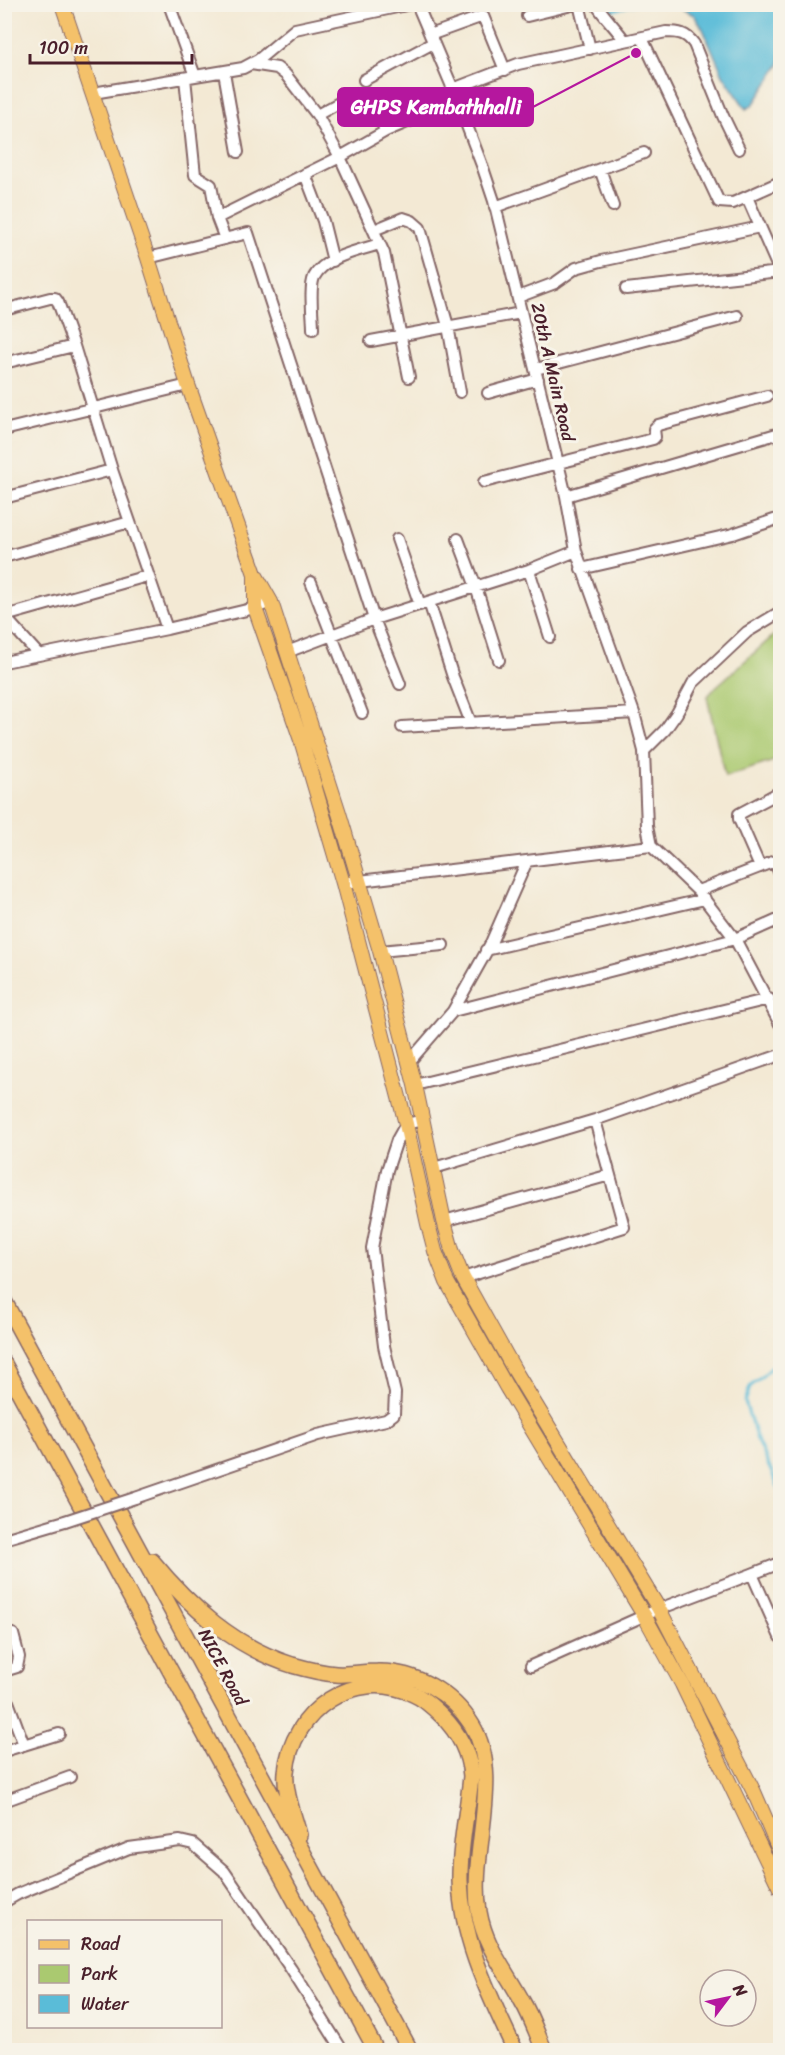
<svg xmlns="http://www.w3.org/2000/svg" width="785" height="2055" viewBox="0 0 785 2055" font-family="Sriracha,sans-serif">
	<rect width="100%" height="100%" fill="#f7f3e8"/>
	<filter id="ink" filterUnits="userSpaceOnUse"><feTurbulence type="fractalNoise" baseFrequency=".0167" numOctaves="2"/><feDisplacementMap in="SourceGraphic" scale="12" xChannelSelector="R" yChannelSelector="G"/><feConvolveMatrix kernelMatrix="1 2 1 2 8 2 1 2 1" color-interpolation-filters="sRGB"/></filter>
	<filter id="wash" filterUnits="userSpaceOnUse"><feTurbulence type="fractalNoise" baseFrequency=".008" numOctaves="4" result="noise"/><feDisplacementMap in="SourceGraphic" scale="24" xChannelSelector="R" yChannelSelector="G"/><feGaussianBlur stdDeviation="1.35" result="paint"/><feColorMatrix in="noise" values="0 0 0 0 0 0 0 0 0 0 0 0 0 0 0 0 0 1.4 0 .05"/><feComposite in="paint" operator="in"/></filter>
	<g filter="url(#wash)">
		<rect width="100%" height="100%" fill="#f3e9d4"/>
		<path fill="#aac970" stroke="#7a744e" stroke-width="1.5" d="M 780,630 L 780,759 L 725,777 L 707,697 L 718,685 Z"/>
		<path fill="#5abcd8" stroke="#526e82" stroke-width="1.5" d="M 673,5 L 780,5 L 780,64 L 753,105 L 746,109 L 723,75 L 703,29 L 694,15 Z"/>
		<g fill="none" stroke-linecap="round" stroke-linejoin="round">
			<path stroke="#5abcd8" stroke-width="3" d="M 608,4 L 613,10 L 635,4
				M 780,1360 L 750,1387 L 745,1402 L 758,1443 L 780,1490"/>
		</g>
	</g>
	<g filter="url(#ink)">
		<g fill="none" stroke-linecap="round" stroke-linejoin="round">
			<g stroke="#856666" stroke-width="14">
				<path id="minor" d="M 169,4 L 195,76
					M 417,4 L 453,89 L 483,168 L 494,201 L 566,496 L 576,551 L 634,713 L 644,751 L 647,826 L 651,846 L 698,891 L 735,939 L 780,1024
					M 576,4 L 580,8 L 590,49
					M 596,4 C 605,18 616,28 625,41
					M 527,16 L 576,4
					M 430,35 L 483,16 L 505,70
					M 642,38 L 719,202 L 733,203 L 780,182
					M 251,64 L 277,68 L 286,75 L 317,115 L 340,157 L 384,253 L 409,377
					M 224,72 L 238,152
					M 185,78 L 195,175 L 211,185 L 217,218 L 225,239
					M 364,80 L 433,43
					M 453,89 L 518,64 L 666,32 C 679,32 686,33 694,44 L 723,116 L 739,149
					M 93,93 L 243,68 L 258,60 L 295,29 L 411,4
					M 317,115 L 353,95 L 361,94 L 372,106 L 386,131
					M 600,169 L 613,206
					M 305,174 L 323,221 L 333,261
					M 747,197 L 780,272
					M 495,207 L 644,153
					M 217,218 L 340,157 L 386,131 L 457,101
					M 374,230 L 403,218 L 412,221 L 420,228 L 448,326 L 460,392
					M 148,258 L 248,233 L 374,619 L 400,684
					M 626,289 L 780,272
					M 518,297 L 555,283 L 576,268 L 601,261 L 760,227
					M 4,310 L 50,298 L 55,298 L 58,302 L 74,346 L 112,470 L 167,629
					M 313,329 C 313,316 309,289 314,277 C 324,257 360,250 380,244
					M 371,341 L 521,313
					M 4,363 L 74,346
					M 536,369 L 737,316
					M 488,393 L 538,379
					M 4,430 L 188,385
					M 484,482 L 653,439 L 655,437 L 654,429 L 658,425 L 767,396
					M 566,496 L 780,433
					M 4,498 L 112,470
					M 397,539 L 420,605
					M 458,539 L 476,587 L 499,660
					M 4,557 L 130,522
					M 581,569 L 733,534 L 780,518
					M 529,570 L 550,637
					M 311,582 L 362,713
					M 429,602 L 453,677 L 471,723
					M 4,616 L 39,655
					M 5,616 L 147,576
					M 287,652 L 374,619 L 529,570 L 576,551
					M 4,662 L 167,629 L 255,608 L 271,602
					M 402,727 L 634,713
					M 644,751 L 665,730 L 677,713 L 693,683 L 747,632 L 780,612
					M 775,862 L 780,874
					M 760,867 L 739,819 L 739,814 L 780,792
					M 343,883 L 651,846
					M 698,891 L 780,859
					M 486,950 L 705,899
					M 380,951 L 443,945
					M 453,1011 L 735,939 L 780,919
					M 409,1062 L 453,1011 L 490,945 L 527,861
					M 415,1085 L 769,999
					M 434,1168 L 595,1120 L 780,1055
					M 444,1221 L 610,1175
					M 463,1278 L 624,1227 L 595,1120
					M 135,1498 L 318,1435 L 386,1420 L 394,1414 L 395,1393 L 384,1346 L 372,1248 L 387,1170 L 397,1140 L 406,1124 L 423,1120
					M 4,1539 L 65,1521
					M 780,1563 L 752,1574 L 780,1637
					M 531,1666 L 659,1609 L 752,1574
					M 4,1671 L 17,1667 L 19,1657 L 13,1634
					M 4,1691 L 24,1745
					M 4,1751 L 59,1734
					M 4,1801 L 70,1777
					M 4,1902 L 18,1894 L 129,1848 L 180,1841 L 193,1844 L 224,1871 L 291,1969 L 342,2050"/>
			</g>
			<g stroke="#856666" stroke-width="16">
				<path id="major" d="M 62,4 L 148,258 L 188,385 L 255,574 L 271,602 L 339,813 L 380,951 L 415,1085 L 444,1221 L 452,1250 L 463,1278 L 515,1371 L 659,1609 L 754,1792 L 780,1852
					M 255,576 L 255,608 L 301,740 L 343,883 L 406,1124 L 428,1224 L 435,1251 L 447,1282 L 507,1388 L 645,1617 L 682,1684 L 780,1888"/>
			</g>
			<g stroke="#856666" stroke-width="18">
				<path id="highway" d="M 4,1301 L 410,2050
					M 4,1364 L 376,2050
					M 152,1561 C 190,1607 234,1647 292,1665 C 306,1669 322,1673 336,1674 C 350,1675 364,1672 377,1672 C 415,1671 452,1693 472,1725 C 504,1777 469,1851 479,1912 C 485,1947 506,1971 522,2001 C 531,2016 537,2034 544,2050
					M 299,1835 C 294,1815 284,1792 286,1772 C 291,1711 355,1666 413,1694 C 423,1698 434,1708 442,1716 C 459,1733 469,1752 471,1776 C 468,1811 459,1847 460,1881 C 462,1943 490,1996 515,2050"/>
			</g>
			<use href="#minor" stroke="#fff" stroke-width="10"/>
			<use href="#major" stroke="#f4c16a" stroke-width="14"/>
			<use href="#highway" stroke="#f4c16a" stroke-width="15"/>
			<g stroke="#856666" stroke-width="14" stroke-linecap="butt">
				<path id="minor-bridge" d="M 65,1521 L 135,1498"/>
			</g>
			<use href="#minor-bridge" stroke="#fff" stroke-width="10"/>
		</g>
	</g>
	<g text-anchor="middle" stroke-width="6" stroke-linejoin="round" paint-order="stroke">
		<g font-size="18" fill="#4a1f2b" stroke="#f7f3e8">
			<text transform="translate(553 372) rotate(77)" y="6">20th A Main Road</text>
			<text transform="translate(223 1667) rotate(62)" y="6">NICE Road</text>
		</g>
	</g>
	<path fill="none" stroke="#b5179e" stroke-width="2" d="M636 53L533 107"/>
	<circle fill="#b5179e" stroke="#f7f3e8" stroke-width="2" cx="636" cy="53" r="6"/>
	<rect fill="#b5179e" stroke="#b5179e" stroke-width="2" x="338" y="88" width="195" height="38" rx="6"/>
	<g font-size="20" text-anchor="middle" font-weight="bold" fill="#fff">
		<text x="436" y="114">GHPS Kembathhalli</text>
	</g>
	<rect width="785" height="2055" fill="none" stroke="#f7f3e8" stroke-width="24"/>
	<rect x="27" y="1920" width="195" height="108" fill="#f7f3e8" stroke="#b29e9c" stroke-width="1.5"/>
	<rect x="39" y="1940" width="30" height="9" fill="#f4c16a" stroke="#b29e9c" stroke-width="1.5"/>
	<text x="81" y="1950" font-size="18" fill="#4a1f2b">Road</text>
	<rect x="39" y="1965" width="30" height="18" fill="#aac970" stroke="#b29e9c" stroke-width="1.5"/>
	<text x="81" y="1980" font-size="18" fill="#4a1f2b">Park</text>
	<rect x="39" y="1995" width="30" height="18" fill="#5abcd8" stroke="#b29e9c" stroke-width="1.5"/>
	<text x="81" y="2010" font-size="18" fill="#4a1f2b">Water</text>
	<g transform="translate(728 1998) rotate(58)"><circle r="28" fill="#f7f3e8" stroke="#b29e9c" stroke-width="1.5"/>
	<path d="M0-4.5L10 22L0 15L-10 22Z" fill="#b5179e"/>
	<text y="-9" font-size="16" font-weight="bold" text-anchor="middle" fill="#4a1f2b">N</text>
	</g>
	<path d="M30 54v9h162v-9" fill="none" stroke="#4a1f2b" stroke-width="3"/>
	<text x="39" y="54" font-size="18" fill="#4a1f2b" stroke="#f7f3e8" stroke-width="4.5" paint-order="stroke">100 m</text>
</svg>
